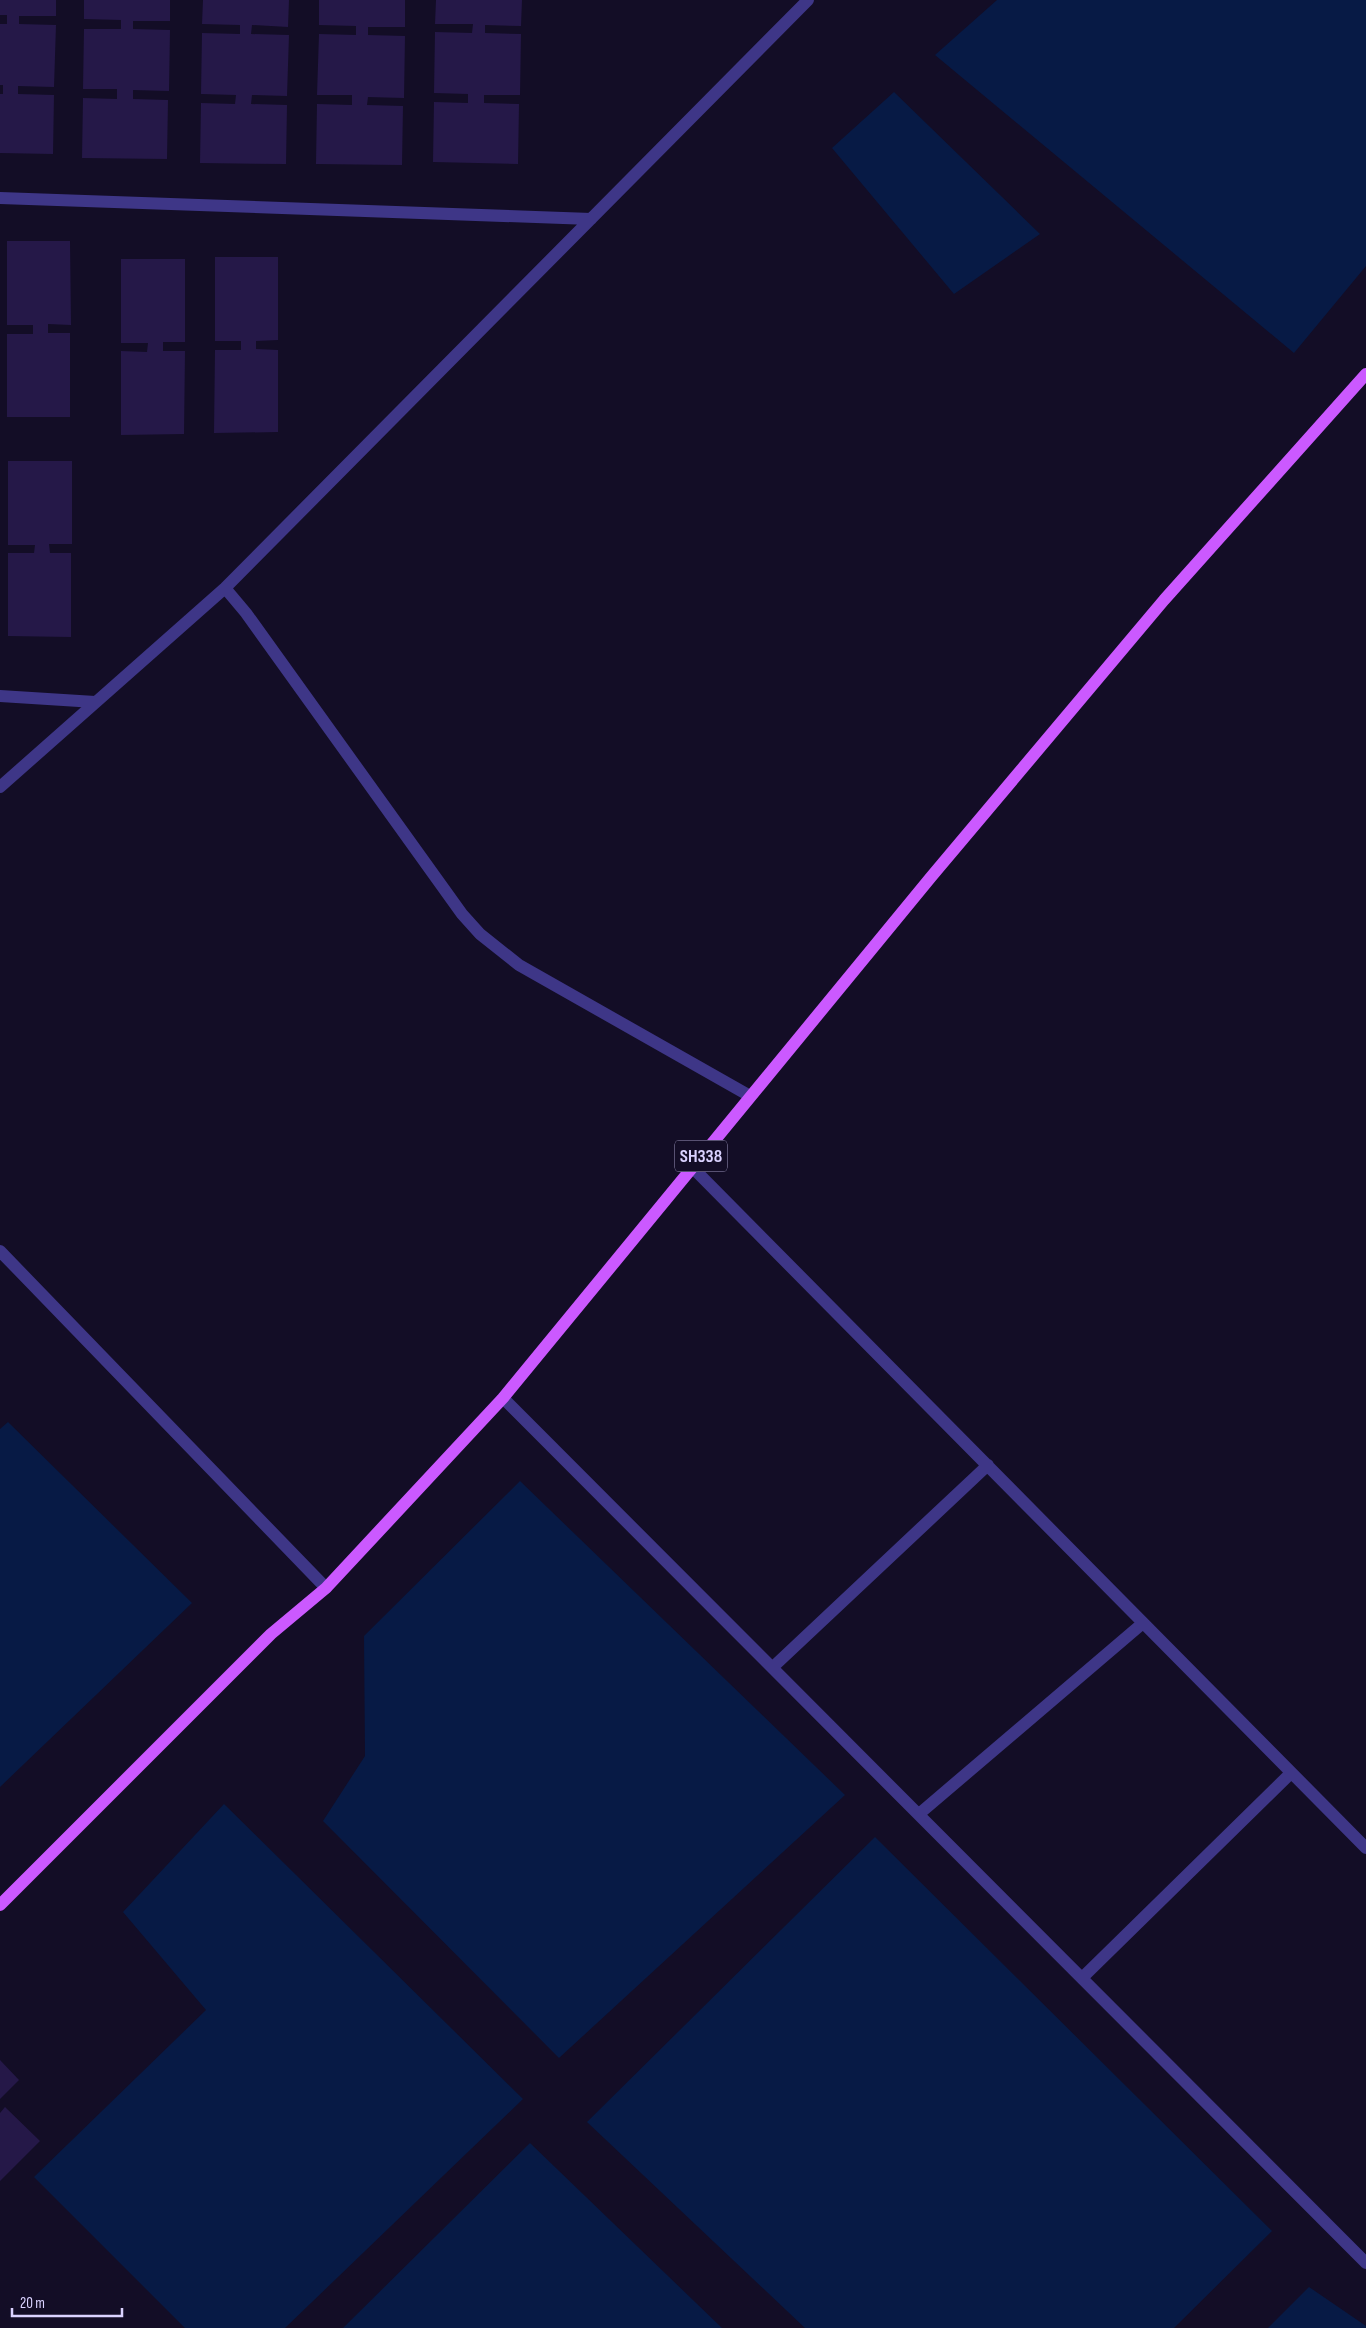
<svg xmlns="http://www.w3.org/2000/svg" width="1366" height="2328" viewBox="0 0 1366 2328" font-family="'Sofia Sans Condensed',sans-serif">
	<rect width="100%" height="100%" fill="#130d26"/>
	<path fill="#071a45" d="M 997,0 L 1366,0 L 1366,266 L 1294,353 L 935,55 Z
		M 894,92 L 1040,234 L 954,294 L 832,148 Z
		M 8,1422 L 192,1603 L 0,1787 L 0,1429 Z
		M 520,1481 L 845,1795 L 559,2058 L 323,1821 L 365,1756 L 364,1636 Z
		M 224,1804 L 523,2099 L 285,2328 L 185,2328 L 34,2177 L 206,2010 L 123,1912 Z
		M 875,1837 L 1272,2231 L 1174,2328 L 805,2328 L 587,2122 Z
		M 530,2143 L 722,2328 L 343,2328 Z
		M 1309,2287 L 1366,2326 L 1366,2328 L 1268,2328 Z"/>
	<path fill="#251848" d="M 0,0 L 56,0 L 56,16 L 19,16 L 19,24 L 56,25 L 54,87 L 18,86 L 18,94 L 54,95 L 53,154 L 0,153 L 0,94 L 3,94 L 3,85 L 0,85 L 0,24 L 7,24 L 7,15 L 0,15 Z
		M 84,0 L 170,0 L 170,21 L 133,21 L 133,29 L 170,30 L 169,91 L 133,90 L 133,99 L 168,100 L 167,159 L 82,158 L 83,98 L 117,99 L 117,89 L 83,89 L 84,29 L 121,29 L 121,20 L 84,19 Z
		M 203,0 L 289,0 L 288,27 L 252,25 L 251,34 L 289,35 L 287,96 L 252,95 L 251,104 L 287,105 L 286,164 L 200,163 L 201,103 L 235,104 L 236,95 L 201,94 L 202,33 L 240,34 L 240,25 L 202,24 Z
		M 319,0 L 405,0 L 405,27 L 368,27 L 368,35 L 405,36 L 404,98 L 368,97 L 367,105 L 403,106 L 402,165 L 316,164 L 317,104 L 352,105 L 352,95 L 317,95 L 319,34 L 356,35 L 356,26 L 319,25 Z
		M 436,0 L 522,0 L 521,26 L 485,25 L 485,33 L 521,34 L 520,95 L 484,95 L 484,103 L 519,104 L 518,164 L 433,162 L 434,102 L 468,103 L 468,94 L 434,93 L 435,32 L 472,33 L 473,24 L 435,24 Z
		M 7,241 L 70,241 L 71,325 L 48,324 L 48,333 L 70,333 L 70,417 L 7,417 L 7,334 L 33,334 L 33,325 L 7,325 Z
		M 215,257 L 278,257 L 278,340 L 256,341 L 256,349 L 278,350 L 278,432 L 214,433 L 215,350 L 241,350 L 241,341 L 215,341 Z
		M 121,259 L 185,259 L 185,342 L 163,342 L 163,351 L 185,351 L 184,434 L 121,435 L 121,351 L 147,352 L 148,343 L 121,343 Z
		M 8,461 L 72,461 L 72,544 L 49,544 L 50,553 L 71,553 L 71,637 L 8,636 L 8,553 L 34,553 L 35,545 L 8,545 Z
		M 0,2060 L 19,2080 L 0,2099 Z
		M 5,2107 L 40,2141 L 0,2181 L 0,2113 Z"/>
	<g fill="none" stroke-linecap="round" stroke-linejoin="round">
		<path stroke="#3e3687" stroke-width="12" d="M 0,198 L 591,219
			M 225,588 L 246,613 L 462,914 L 480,934 L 519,965 L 750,1096
			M 0,696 L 95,702
			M 0,787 L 225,588 L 808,0
			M 692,1167 L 1366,1848
			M 0,1251 L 326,1588
			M 503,1398 L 1366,2263
			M 773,1667 L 988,1465
			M 919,1814 L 1143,1623
			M 1082,1978 L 1291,1773"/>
		<path stroke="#cb59ff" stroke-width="12" d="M 0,1905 L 271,1634 L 326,1588 L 503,1398 L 931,877 L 1164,600 L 1366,374"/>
	</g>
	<g text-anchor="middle" stroke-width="4" stroke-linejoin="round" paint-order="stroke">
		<rect fill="#130d26" stroke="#9e97be" stroke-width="1" x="675" y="1140.5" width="52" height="31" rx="4"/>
		<g font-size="18" font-weight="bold" fill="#dad2ff">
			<text x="701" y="1162">SH338</text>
		</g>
	</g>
	<path d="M12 2308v8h110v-8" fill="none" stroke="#dad2ff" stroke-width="2.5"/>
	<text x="20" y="2308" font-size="15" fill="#dad2ff" stroke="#130d26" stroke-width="4" paint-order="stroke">20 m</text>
</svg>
